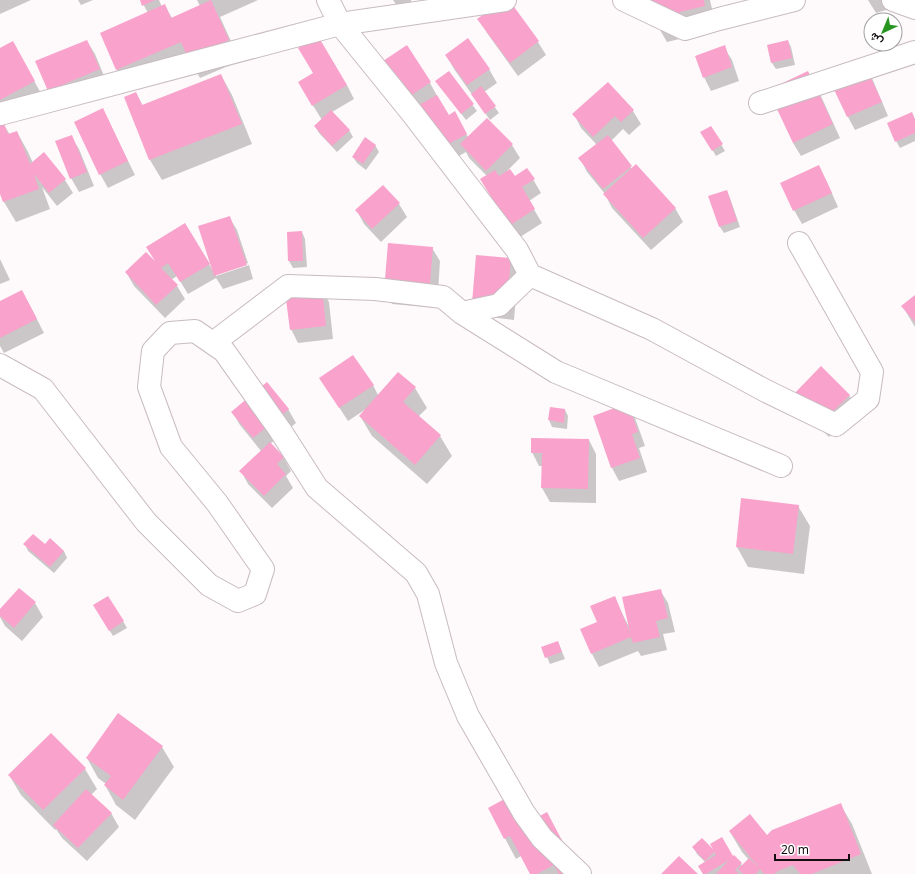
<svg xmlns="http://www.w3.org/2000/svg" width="915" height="874" viewBox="0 0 915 874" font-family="'Noto Sans',Vazirmatn,sans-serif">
	<rect width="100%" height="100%" fill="#fef9fb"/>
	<path fill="#0003" d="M 0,0 L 31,0 L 0,14 Z
		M 78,0 L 93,0 L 81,5 Z
		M 141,0 L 159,0 L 162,7 L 165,6 L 172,18 L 200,6 L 197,0 L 258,0 L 220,17 L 240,61 L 200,78 L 191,62 L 129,89 L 117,70 L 101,33 L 148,13 Z
		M 393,0 L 411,0 L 411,4 L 397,6 Z
		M 508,0 L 538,42 L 546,55 L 518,76 L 487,33 L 479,19 Z
		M 639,0 L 710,0 L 716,26 L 692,36 L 667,42 L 657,25 L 652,27 L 641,7 Z
		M 868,0 L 909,0 L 910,3 L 876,13 Z
		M 87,41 L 95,54 L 107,83 L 49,91 Z
		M 788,41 L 791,47 L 795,65 L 776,69 L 772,63 L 768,45 Z
		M 407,47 L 430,83 L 448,116 L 454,113 L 468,137 L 512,145 L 520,158 L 505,173 L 514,177 L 527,169 L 541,193 L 529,201 L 542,223 L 517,239 L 487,176 L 469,158 L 466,152 L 450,161 L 410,114 Z
		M 724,47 L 732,60 L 739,81 L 711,91 L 704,77 Z
		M 0,49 L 20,56 L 42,95 L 0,118 Z
		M 446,55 L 489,69 L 497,83 L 484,92 L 499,113 L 490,120 L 454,69 Z
		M 448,72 L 477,111 L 466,120 L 437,82 Z
		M 221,75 L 232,95 L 252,144 L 162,180 L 150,160 L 126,98 L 136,93 L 143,106 Z
		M 872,78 L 888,116 L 855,130 L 848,117 L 831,80 Z
		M 347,85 L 354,99 L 332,112 L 349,130 L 353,137 L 337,152 L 319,133 L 315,126 L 322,120 L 307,96 Z
		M 816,85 L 840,138 L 801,156 L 793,143 Z
		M 103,110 L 135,175 L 108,188 L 100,174 Z
		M 633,111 L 641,124 L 629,135 L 623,129 L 611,141 L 632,169 L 675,208 L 683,222 L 651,250 L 612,208 L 605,194 L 587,172 L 580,158 L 597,145 L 581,128 L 574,114 Z
		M 912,113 L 915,119 L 915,141 L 900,148 L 896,141 Z
		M 3,123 L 10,135 L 17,132 L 28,152 L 33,163 L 44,154 L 65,180 L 73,193 L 57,206 L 42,187 L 50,209 L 16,222 L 4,202 L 0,191 Z
		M 711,127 L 725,151 L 716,156 L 702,132 Z
		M 71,136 L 79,149 L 94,186 L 79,192 L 71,178 Z
		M 375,145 L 379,152 L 366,170 L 357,163 L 353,157 Z
		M 819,167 L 826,180 L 838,207 L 802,224 L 794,210 Z
		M 727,191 L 730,198 L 740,227 L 724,233 L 720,227 Z
		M 399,204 L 407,217 L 381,242 L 364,224 L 357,211 Z
		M 229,217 L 237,230 L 248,263 L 216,274 L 216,276 L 249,265 L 253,279 L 223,289 L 216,278 L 188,294 L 177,276 L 171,280 L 177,286 L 185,299 L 165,318 L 134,286 L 126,272 L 156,263 L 185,224 L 212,269 Z
		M 302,232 L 305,239 L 307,267 L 293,268 L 289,261 L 288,233 Z
		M 432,248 L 440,261 L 437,308 L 392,304 L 385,291 Z
		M 0,259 L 10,280 L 0,284 Z
		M 510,259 L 518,273 L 514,320 L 481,316 Z
		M 321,289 L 329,302 L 333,339 L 298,343 L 291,329 Z
		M 915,296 L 915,327 L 903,307 Z
		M 0,302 L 29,304 L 44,333 L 4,353 L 0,346 Z
		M 320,378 L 373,385 L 378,395 L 415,388 L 427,408 L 418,417 L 440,436 L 452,456 L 427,484 L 372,436 L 360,416 L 366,409 L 348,421 Z
		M 849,395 L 857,409 L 829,437 L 801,409 Z
		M 628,404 L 635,418 L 645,446 L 639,448 L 647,472 L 619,481 L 612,468 Z
		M 550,408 L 565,410 L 568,416 L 567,429 L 552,427 L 549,420 Z
		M 288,409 L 296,423 L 270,444 L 284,458 L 291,471 L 286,476 L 293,488 L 272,508 L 248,484 L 241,471 L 261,451 L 240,425 L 232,412 Z
		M 589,440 L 596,454 L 596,503 L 550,502 L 542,488 L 542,466 L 539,466 L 532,452 Z
		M 742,500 L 798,506 L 810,526 L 804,574 L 748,567 L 737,547 Z
		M 25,544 L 45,546 L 64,551 L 67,558 L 54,573 L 28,551 Z
		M 19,589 L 35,603 L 43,617 L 22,641 L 5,626 L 0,617 L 0,610 Z
		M 660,590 L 668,603 L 675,632 L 663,634 L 667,650 L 641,656 L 638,651 L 599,667 L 592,654 L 614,597 L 628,625 Z
		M 94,605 L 123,621 L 127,628 L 113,636 Z
		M 558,642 L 565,659 L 550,664 L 543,648 Z
		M 51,734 L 85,769 L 97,789 L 91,795 L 111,813 L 119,827 L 87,861 L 62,838 L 56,829 L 55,830 L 21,795 L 9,775 Z
		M 162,747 L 174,767 L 135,820 L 116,805 L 105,785 L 106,784 L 98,778 L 87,758 Z
		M 840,804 L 852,824 L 872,874 L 704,874 L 705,862 L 697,854 L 693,847 L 733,857 L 743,866 L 749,860 L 742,852 L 730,832 L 767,836 Z
		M 489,808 L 527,824 L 547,813 L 580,874 L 531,874 L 521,856 L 516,859 Z"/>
	<path fill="#f9a2cb" d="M 140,0 L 155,0 L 142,6 Z
		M 211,0 L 229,40 L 188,58 L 181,42 L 116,70 L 100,33 L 165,4 L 171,18 Z
		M 503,0 L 509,0 L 539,41 L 510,63 L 477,19 Z
		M 638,0 L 704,0 L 705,6 L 680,12 L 681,16 Z
		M 318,36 L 347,85 L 312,106 L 298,82 L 313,73 L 298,48 Z
		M 468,38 L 490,69 L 467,85 L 445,55 Z
		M 87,40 L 100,69 L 48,91 L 35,61 Z
		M 788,40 L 792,58 L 771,63 L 767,45 Z
		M 13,41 L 35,81 L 0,100 L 0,48 Z
		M 407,45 L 431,82 L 401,102 L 377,65 Z
		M 725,45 L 732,67 L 703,78 L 695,56 Z
		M 864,63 L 882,102 L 847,117 L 829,79 Z
		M 449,71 L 474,104 L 461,114 L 435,81 Z
		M 808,71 L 833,124 L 793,143 L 768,90 Z
		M 221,74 L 242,124 L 149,160 L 124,97 L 136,92 L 142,105 Z
		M 608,82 L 634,110 L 621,122 L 615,116 L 593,137 L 572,114 Z
		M 481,86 L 496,106 L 485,114 L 471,94 Z
		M 437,95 L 449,115 L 455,111 L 467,134 L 441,148 L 412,109 Z
		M 103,108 L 128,161 L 99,175 L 74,122 Z
		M 331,110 L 350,130 L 332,146 L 314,126 Z
		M 912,112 L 915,120 L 915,133 L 895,142 L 887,123 Z
		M 487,118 L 513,144 L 486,171 L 460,144 Z
		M 3,121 L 8,134 L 17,131 L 30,164 L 44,152 L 66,179 L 49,193 L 34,174 L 39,189 L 3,202 L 0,194 L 0,123 Z
		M 711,126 L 723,144 L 712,151 L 700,132 Z
		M 72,135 L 87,172 L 70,179 L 55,141 Z
		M 608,135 L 632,166 L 603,189 L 578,158 Z
		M 365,137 L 376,145 L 363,164 L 352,157 Z
		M 636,164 L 676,208 L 643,238 L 603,194 Z
		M 819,165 L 832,193 L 793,211 L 780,183 Z
		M 527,168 L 535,179 L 522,187 L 535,209 L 509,226 L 480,179 L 495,170 L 499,176 L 510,169 L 515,176 Z
		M 383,185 L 400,203 L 372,229 L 355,210 Z
		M 727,190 L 737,221 L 719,227 L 708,196 Z
		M 230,216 L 247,265 L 214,276 L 198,226 Z
		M 185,223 L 210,264 L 180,282 L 168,263 L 161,268 L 178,285 L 156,305 L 125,272 L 146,252 L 155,261 L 146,247 Z
		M 302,231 L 303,261 L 288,261 L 287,232 Z
		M 388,243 L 433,247 L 429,295 L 384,291 Z
		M 476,255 L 511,258 L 507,306 L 472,303 Z
		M 322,288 L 326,326 L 290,330 L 285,292 Z
		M 22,290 L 37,319 L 0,338 L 0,301 Z
		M 915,295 L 915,322 L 901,306 Z
		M 353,355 L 374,385 L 339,408 L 319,378 Z
		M 821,366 L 850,395 L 820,424 L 792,396 Z
		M 398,372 L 416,387 L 403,402 L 441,435 L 415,465 L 359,416 Z
		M 267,382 L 289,409 L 253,438 L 231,412 Z
		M 628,403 L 638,432 L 632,434 L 640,458 L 611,468 L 593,416 Z
		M 550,407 L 565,409 L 564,423 L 548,420 Z
		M 531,438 L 589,439 L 588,489 L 541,488 L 542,453 L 531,453 Z
		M 270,442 L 284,457 L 277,464 L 286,474 L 264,496 L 239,471 Z
		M 741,498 L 799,505 L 793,554 L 736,547 Z
		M 33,534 L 45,544 L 50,538 L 64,551 L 50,567 L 23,544 Z
		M 19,588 L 36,602 L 14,628 L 0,616 L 0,609 Z
		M 661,589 L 668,618 L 656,621 L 660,637 L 633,643 L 631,637 L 591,654 L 580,629 L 597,622 L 590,606 L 615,596 L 630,633 L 622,597 Z
		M 108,596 L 124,621 L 109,631 L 93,605 Z
		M 558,641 L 562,652 L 545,658 L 541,647 Z
		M 118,713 L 163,746 L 123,800 L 104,785 L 111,776 L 86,758 Z
		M 51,733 L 86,768 L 43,810 L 8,775 Z
		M 86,789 L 112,813 L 78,848 L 53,825 Z
		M 512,795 L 527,823 L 547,812 L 578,871 L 572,874 L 559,874 L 554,865 L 537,874 L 530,874 L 510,836 L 504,839 L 488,808 Z
		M 841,803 L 861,854 L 812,874 L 800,874 L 793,865 L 778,871 L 774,874 L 764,874 L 729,831 L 750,814 L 767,835 L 772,830 Z
		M 722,837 L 733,856 L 734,855 L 742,863 L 735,870 L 739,874 L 716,874 L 729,860 L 706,874 L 703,874 L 698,866 L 716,855 L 714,852 L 705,861 L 692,847 L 702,838 L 713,849 L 710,844 Z
		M 679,856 L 698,874 L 661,874 Z
		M 749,858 L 760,869 L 756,874 L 743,874 L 738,869 Z"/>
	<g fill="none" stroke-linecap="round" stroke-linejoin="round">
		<g stroke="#c8bbc0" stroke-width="24">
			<path id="minor" d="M 328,0 L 340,24 L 412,113 L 517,250 L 530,275 L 499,305 L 462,313
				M 624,0 L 685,29 L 719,19 L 794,0
				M 893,0 L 915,8
				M 760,103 L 915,52
				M 0,114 L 340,24 L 505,0
				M 530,275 L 652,329 L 766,391 L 836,425 L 868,399 L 872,372 L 799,243
				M 213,343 L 288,286 L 375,289 L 443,297 L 462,313 L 556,372 L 781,466
				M 0,365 L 43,389 L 146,522 L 209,585 L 238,601 L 255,594 L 263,569 L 217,503 L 171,447 L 149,387 L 153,351 L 170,333 L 195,331 L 224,351 L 280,430 L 317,488 L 416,573 L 428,594 L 446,663 L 468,716 L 524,813 L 542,838 L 580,874"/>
		</g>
		<use href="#minor" stroke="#fff" stroke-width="22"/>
	</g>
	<g transform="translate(883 32) rotate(224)"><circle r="19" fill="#ffffff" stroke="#a19fa0"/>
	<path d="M0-3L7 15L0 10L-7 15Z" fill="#269520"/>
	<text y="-6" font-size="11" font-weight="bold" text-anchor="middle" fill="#130f11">ش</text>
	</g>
	<path d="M775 854v6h74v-6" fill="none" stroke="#130f11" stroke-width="2"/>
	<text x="781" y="854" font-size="12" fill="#130f11" stroke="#ffffff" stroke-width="3" paint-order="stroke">20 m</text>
</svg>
